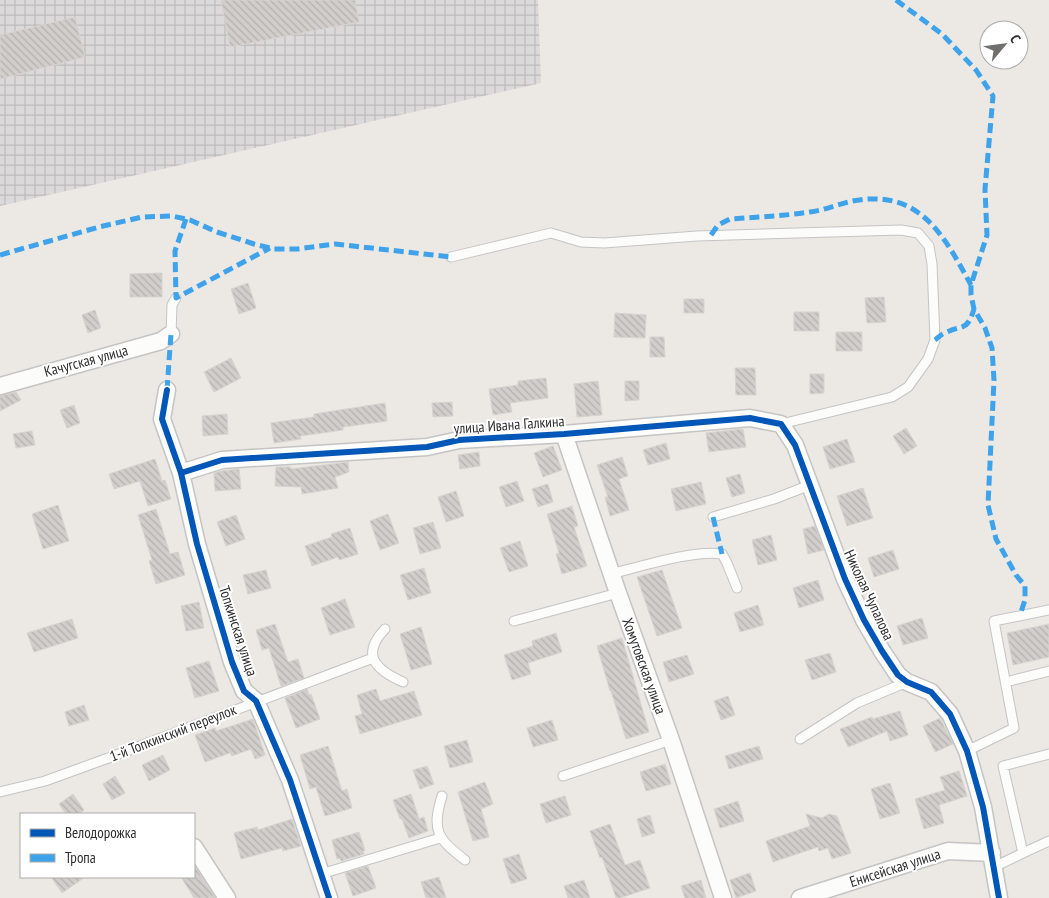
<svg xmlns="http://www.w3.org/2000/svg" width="1049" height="898" viewBox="0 0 1049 898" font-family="'PT Sans Narrow',sans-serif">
	<defs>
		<pattern id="industrial-grid" width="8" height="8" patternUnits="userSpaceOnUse" patternTransform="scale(1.25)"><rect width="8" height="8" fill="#dcd9db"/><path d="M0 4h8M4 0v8" fill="none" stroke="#bdbbbc"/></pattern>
		<pattern id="building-back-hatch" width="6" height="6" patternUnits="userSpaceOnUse" patternTransform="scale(1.25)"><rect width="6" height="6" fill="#d1cecb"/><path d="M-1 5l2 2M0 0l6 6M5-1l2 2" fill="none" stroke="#b4b1af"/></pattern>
	</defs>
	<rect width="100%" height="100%" fill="#ece8e4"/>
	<path fill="url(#industrial-grid)" d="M 0,0 L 538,0 L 541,83 L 0,206 Z"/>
	<path fill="url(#building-back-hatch)" stroke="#d7d4d0" d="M 221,0 L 355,0 L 359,22 L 230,47 Z
		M 75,17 L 85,57 L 0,79 L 0,35 Z
		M 162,273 L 162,297 L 130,297 L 130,274 Z
		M 248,283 L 256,308 L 239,314 L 231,289 Z
		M 884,297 L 886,322 L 867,323 L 865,298 Z
		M 684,299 L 704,299 L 704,313 L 684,313 Z
		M 95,310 L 101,328 L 88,333 L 82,315 Z
		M 794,312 L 819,312 L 819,331 L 794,331 Z
		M 615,313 L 646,315 L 645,338 L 614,337 Z
		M 836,332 L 862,332 L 862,351 L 836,351 Z
		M 650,337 L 664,337 L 665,357 L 650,357 Z
		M 231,358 L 241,378 L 214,392 L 204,372 Z
		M 735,368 L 755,368 L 756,395 L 736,395 Z
		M 810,374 L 824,374 L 824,393 L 810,394 Z
		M 546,378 L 548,398 L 510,403 L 512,412 L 493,415 L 489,389 L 518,385 L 518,381 Z
		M 598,381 L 602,415 L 577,417 L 574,384 Z
		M 625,381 L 639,381 L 639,400 L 625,401 Z
		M 16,392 L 21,400 L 0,411 L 0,396 Z
		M 452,402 L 453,416 L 433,417 L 432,403 Z
		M 385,403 L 387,421 L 343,427 L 343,430 L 300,436 L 301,439 L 274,443 L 271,423 L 314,417 L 314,414 Z
		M 74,405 L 80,423 L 67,428 L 60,410 Z
		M 227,414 L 228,434 L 203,436 L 202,416 Z
		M 906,428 L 917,446 L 904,454 L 893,436 Z
		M 743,429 L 746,447 L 709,452 L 706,433 Z
		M 32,431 L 35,445 L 16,448 L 13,434 Z
		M 847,439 L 855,462 L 830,469 L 823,447 Z
		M 666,443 L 670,459 L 648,465 L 643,450 Z
		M 553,446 L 562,470 L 543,477 L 534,453 Z
		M 479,452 L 480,466 L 460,469 L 458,455 Z
		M 622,457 L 628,476 L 619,479 L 629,510 L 610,516 L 605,497 L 608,497 L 597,465 Z
		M 155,459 L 162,481 L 165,480 L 171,499 L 148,506 L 140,481 L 114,489 L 109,474 Z
		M 348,462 L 349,472 L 335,477 L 338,488 L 302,494 L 301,487 L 275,486 L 276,467 L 291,467 L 291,469 Z
		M 239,469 L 241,489 L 215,491 L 214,473 L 222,471 Z
		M 740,474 L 745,493 L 732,497 L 726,478 Z
		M 517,481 L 524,501 L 506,507 L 499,487 Z
		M 701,482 L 706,504 L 676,511 L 671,489 Z
		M 548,484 L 553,502 L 538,507 L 532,489 Z
		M 863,488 L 873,518 L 847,526 L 837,496 Z
		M 456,491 L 464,516 L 446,522 L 438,497 Z
		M 58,505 L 69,541 L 43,549 L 32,514 Z
		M 572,506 L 578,526 L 574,527 L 587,566 L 562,574 L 556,554 L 559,553 L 547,514 Z
		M 156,509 L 170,554 L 178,552 L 185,575 L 156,584 L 149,561 L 152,560 L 138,515 Z
		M 388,514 L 399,543 L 380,550 L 370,521 Z
		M 236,515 L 245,539 L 226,546 L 217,522 Z
		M 433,522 L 441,548 L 420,554 L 413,528 Z
		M 815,526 L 824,550 L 808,554 L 803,529 Z
		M 350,528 L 358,554 L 339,560 L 338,557 L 312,566 L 305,546 L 332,537 L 331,534 Z
		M 771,535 L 777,560 L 758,565 L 752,540 Z
		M 520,541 L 528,566 L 509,572 L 500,548 Z
		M 893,550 L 899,569 L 874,577 L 868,558 Z
		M 424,568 L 431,593 L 408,600 L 400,575 Z
		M 266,570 L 271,588 L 248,594 L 243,575 Z
		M 662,570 L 682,628 L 657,636 L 637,577 Z
		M 818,580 L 824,600 L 799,608 L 793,588 Z
		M 345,599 L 355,627 L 330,635 L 321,608 Z
		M 199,602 L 204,628 L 186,631 L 181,606 Z
		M 758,605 L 764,625 L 740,632 L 734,613 Z
		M 922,618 L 928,638 L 903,645 L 897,626 Z
		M 72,619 L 78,638 L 34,652 L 27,633 Z
		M 275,624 L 288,662 L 298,659 L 304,678 L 281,686 L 269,648 L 262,650 L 256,630 Z
		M 1049,624 L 1049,657 L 1013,665 L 1007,633 Z
		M 421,627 L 432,664 L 411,670 L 400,634 Z
		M 556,633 L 562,652 L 528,663 L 531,674 L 512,680 L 504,655 L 533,646 L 532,641 Z
		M 622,638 L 649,732 L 626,739 L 611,691 L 610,691 L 597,646 Z
		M 830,653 L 836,672 L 812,680 L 805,660 Z
		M 687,655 L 694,674 L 669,682 L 663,662 Z
		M 209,661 L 219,691 L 195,698 L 186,668 Z
		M 307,689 L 309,695 L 311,694 L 320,719 L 296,728 L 285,698 Z
		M 376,689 L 380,701 L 414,691 L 422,715 L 360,734 L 355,716 L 362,714 L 357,695 Z
		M 728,696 L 735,715 L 721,720 L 714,701 Z
		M 84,705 L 89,720 L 69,726 L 65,712 Z
		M 900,711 L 908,735 L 890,741 L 887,731 L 848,747 L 840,729 L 872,717 L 873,719 Z
		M 940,718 L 953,744 L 935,752 L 923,726 Z
		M 253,719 L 265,755 L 255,759 L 251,749 L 232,756 L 230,753 L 205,762 L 195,735 L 215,728 L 216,731 Z
		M 552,720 L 558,740 L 533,747 L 527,728 Z
		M 467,740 L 473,762 L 450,768 L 444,746 Z
		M 328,746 L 342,791 L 347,789 L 352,808 L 325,816 L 316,787 L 310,789 L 300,755 Z
		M 759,746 L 763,759 L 729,769 L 725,756 Z
		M 163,755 L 170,770 L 149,781 L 142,765 Z
		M 665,764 L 671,784 L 646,791 L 640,772 Z
		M 427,766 L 434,784 L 420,789 L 413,770 Z
		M 959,771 L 967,796 L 939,805 L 944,823 L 924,829 L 915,799 L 945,790 L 940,777 Z
		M 115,776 L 125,793 L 112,800 L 103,784 Z
		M 485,782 L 493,804 L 481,809 L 489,837 L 473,841 L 458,792 Z
		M 890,783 L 900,813 L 880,819 L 871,789 Z
		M 73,794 L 84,810 L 78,814 L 66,814 L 59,804 Z
		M 411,794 L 419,819 L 424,817 L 428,831 L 409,838 L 402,819 L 400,819 L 393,800 Z
		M 565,796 L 571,815 L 546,823 L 540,804 Z
		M 738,801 L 744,821 L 720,828 L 714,809 Z
		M 806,814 L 822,818 L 829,814 L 837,816 L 851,853 L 832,859 L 828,848 L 819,851 L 818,847 L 773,862 L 766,841 L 810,826 Z
		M 650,815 L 655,833 L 642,837 L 637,819 Z
		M 292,819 L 301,846 L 283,851 L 282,848 L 241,859 L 234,833 L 257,827 L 258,830 Z
		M 610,824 L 625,865 L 640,860 L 650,888 L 620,898 L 616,898 L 602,857 L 600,858 L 590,831 Z
		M 359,832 L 365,850 L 363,851 L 364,854 L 341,861 L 340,858 L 337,859 L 332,840 Z
		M 519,854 L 527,879 L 511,884 L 503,859 Z
		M 194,865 L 215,898 L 194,898 L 181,877 L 194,877 Z
		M 368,866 L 376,888 L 353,896 L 345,873 Z
		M 750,873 L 756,891 L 736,898 L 730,880 Z
		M 51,877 L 85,877 L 62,893 Z
		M 439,877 L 446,898 L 426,898 L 421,882 Z
		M 584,880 L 590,898 L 568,898 L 564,886 Z
		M 701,880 L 706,898 L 685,898 L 681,886 Z"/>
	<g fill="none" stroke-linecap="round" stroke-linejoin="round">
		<g stroke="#c5c4c5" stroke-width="11">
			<path id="lane" d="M 451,257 L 551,233 L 581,242 L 604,243 L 697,236 L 901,230 L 918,233 L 929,246 L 932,264 L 935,340 L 928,359 L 908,387 L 892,397 L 781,424
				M 171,334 L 172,305 L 176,298
				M 713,517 L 774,499 L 810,485
				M 611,574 C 639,567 696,549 722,554 L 727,563 L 737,588
				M 514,621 L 618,593
				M 385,629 C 360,655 376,670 403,682
				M 1006,682 L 1049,671
				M 800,739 L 857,703 L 907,682
				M 967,751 L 1014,728 L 994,621 L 1049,610
				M 1049,754 L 1003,766 L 1023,853 L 1049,841
				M 563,776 L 671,740
				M 0,792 L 45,781 L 111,757 L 373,658
				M 442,796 C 431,831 438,839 465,860
				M 994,867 L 1023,853
				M 321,874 L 440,838"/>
		</g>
		<g stroke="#c5c4c5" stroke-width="19">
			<path id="street" d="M 0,386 L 161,341 L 171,334
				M 167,390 L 162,419 L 181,473 L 197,544 L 232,662 L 244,691 L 256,701 L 290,780 L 329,898
				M 564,434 L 618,593 L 671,740 L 723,898
				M 181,473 L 222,460 L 427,447 L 459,440 L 564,434 L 750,418 L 781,424 L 795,445 L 845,579 L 864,620 L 882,651 L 898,675 L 907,682 L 931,692 L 950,714 L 967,751 L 983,807 L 999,898
				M 194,847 L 227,898
				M 800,898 L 948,851 L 992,853"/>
		</g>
		<use href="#lane" stroke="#fcfcfb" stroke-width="9"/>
		<use href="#street" stroke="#fcfcfb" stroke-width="16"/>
		<path stroke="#3ea3eb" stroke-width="5" stroke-dasharray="10 5" stroke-linecap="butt" d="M 896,0 L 942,34 L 976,70 L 993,96 L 985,189 L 987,235 L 971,285 L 971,295 L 974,309 L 985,328 L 992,348 L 994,380 L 988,505 L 996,539 L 1016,575 L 1025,586 L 1025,600 L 1020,615
			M 186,219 L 175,251 L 176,298 L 270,248
			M 711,235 L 718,225 L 730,219 C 757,217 784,216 810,212 C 827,210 842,202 859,200 C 922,191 945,238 971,285
			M 0,255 L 99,227 L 142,217 L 172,216 L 190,220 L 217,232 L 254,244 L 274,249 L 297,249 L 335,244 L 451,257
			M 935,340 C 938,338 941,334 945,333 C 963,324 967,332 974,309
			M 167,390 L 171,334
			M 713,517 L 722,554"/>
		<g stroke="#fff" stroke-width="9">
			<path id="cycleway" d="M 167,390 L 162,419 L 181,473 L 197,544 L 232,662 L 244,691 L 256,701 L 290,780 L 329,898
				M 181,473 L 222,460 L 427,447 L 459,440 L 564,434 L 750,418 L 781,424 L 795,445 L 845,579 L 864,620 L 882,651 L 898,675 L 907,682 L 931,692 L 950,714 L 967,751 L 983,807 L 999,898"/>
		</g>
		<use href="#cycleway" stroke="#0057b8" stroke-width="6"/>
	</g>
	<g text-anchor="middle" stroke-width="4" stroke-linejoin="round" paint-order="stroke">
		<g font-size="15" fill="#2e2e2e" stroke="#fff">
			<text transform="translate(86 361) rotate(-15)" y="5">Качугская улица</text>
			<text transform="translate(509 425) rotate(-4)" y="5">улица Ивана Галкина</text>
			<text transform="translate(869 595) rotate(65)" y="5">Николая Чупалова</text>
			<text transform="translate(238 631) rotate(72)" y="5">Топкинская улица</text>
			<text transform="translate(644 666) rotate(70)" y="5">Хомутовская улица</text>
			<text transform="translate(173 733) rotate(-21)" y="5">1-й Топкинский переулок</text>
			<text transform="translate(895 868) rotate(-18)" y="5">Енисейская улица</text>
		</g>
	</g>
	<rect x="20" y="813" width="175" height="65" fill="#ffffff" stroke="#ababab"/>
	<rect x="30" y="829" width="25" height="8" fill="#0057b8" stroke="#ababab"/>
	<text x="65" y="838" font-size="15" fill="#2e2e2e">Велодорожка</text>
	<rect x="30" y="854" width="25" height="8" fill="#3ea3eb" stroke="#ababab"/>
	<text x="65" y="863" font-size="15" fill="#2e2e2e">Тропа</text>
	<g transform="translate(1004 45) rotate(61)"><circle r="24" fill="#ffffff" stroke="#ababab"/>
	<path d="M0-4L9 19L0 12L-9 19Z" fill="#706f6e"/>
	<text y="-8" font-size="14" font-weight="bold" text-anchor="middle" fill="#2e2e2e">С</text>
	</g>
</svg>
